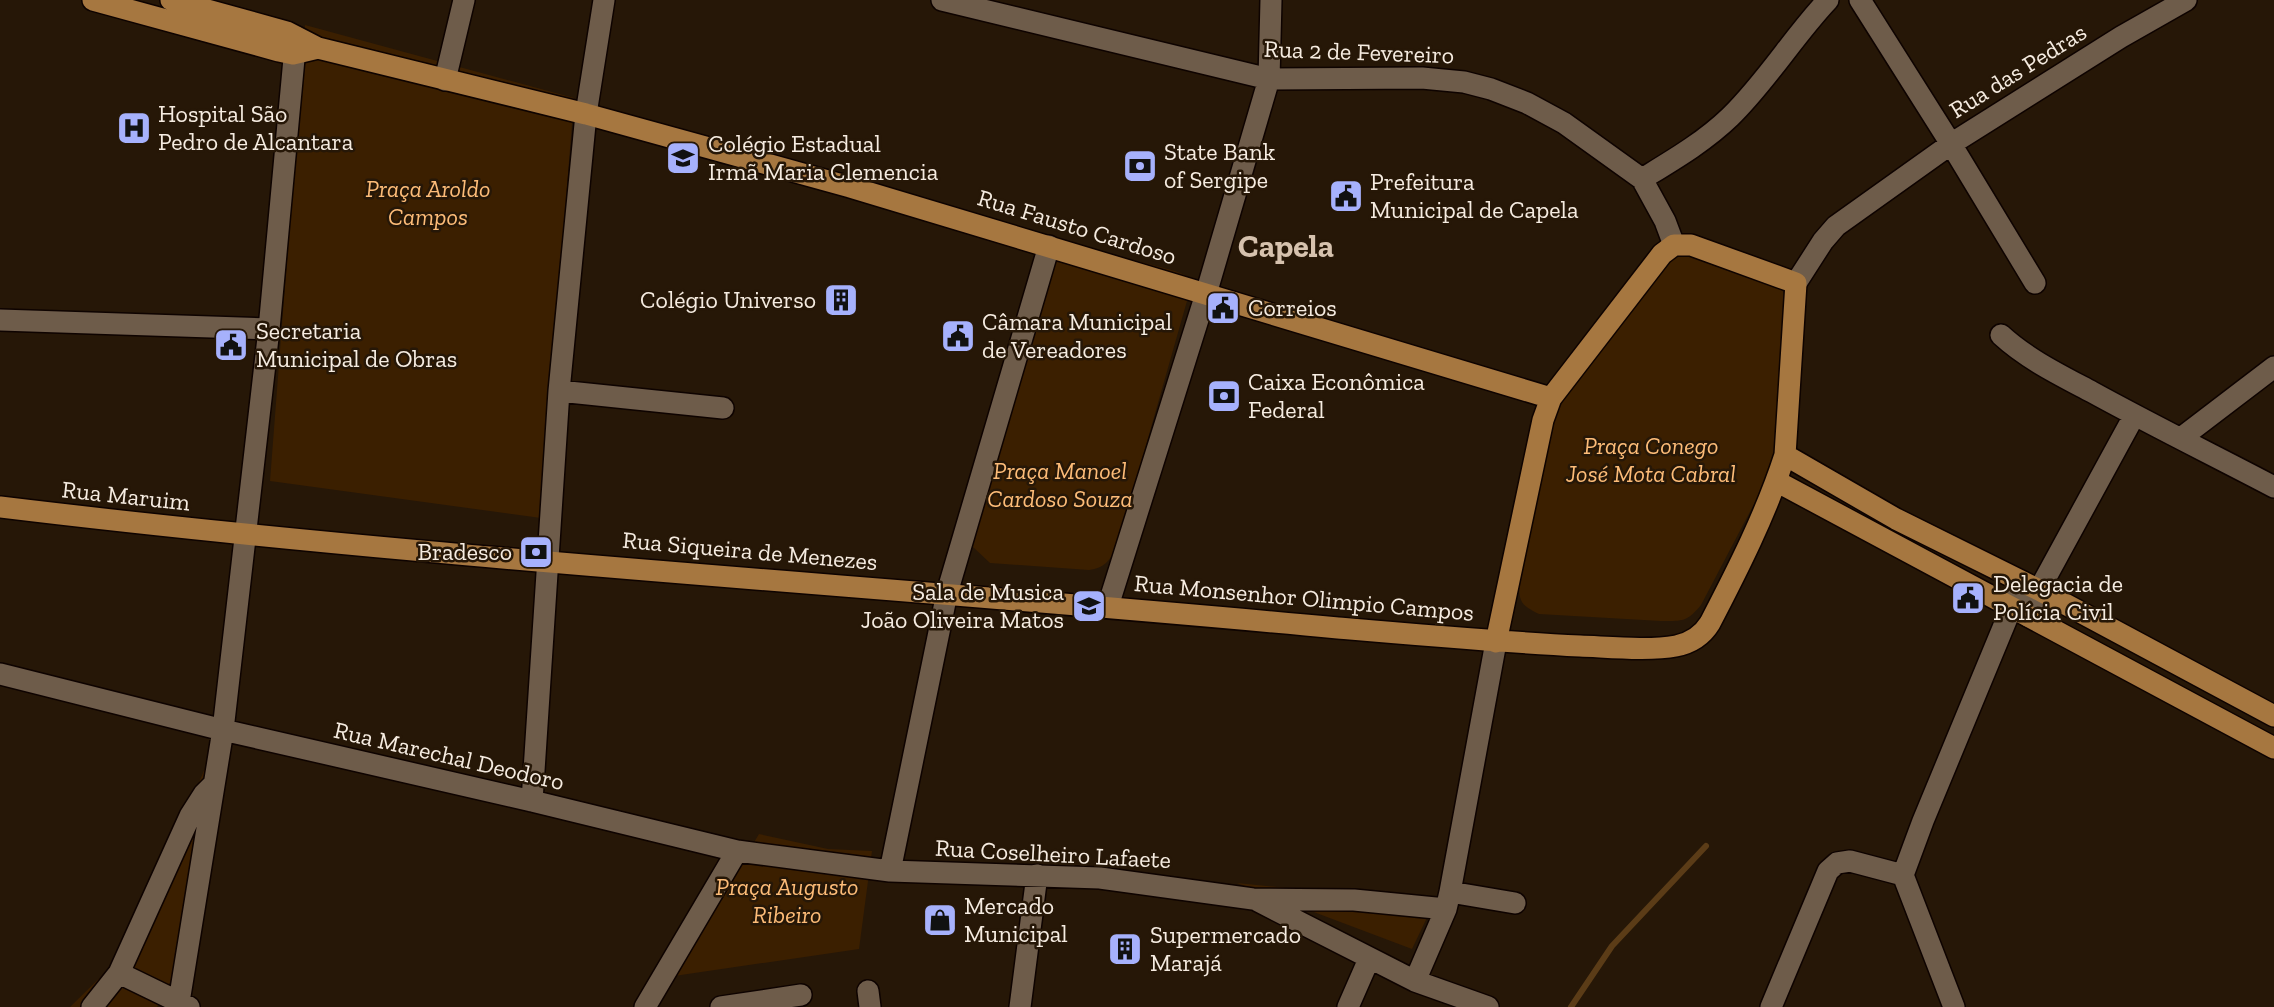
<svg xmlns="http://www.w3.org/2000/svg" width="2274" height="1007" viewBox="0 0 2274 1007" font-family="'Zilla Slab',serif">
	<rect width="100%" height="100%" fill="#261707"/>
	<path fill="#3b1f00" d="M 305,25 L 574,98 L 541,518 L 270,481 Z
		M 1070,243 L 1175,271 L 1187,276 L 1191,287 L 1117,547 C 1109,561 1105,568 1089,570 L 990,563 L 973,547 L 972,527 L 1051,262 Z
		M 1679,247 L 1780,279 L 1785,301 L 1778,443 L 1765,483 L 1701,605 C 1687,622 1683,621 1661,621 L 1539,614 C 1520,605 1519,601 1519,582 L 1548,398 Z
		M 215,745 L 180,963 L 157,1007 L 70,1007 L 126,952 Z
		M 759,834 L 828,849 L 872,851 L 859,949 L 674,976 Z
		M 1237,883 L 1434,903 L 1412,949 Z"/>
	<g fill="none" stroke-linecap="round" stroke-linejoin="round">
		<path stroke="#5b3c17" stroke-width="6" d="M 1571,1007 L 1612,946 L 1706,846"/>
		<g stroke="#0e0300" stroke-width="24">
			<path id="minor" d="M 942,0 L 1269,79 L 1422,78 L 1464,82 L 1491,89 L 1527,103 L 1564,123 L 1642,179 L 1665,221 L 1674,245
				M 1860,0 L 1951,144 L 2035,283
				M 445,80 L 464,0
				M 1642,179 C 1673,160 1704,142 1730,117 C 1767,81 1793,37 1828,0
				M 1796,283 L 1823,241 L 1836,226 L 1951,144 L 2121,37 L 2186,0
				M 0,320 L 269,329
				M 2001,335 C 2027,359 2060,375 2092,392 C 2152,425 2213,455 2274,487
				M 559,391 L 723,408
				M 2181,438 L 2274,367
				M 1108,606 L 1206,294 L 1269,79 L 1271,0
				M 2028,616 L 2039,590 L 2134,416
				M 0,674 L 223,730 L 532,801 L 737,851 L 890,871 L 1100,878 L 1253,899 L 1354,900 L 1446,909
				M 532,801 L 559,391 L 586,114 L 604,0
				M 890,871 L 947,593 L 1049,246
				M 1903,875 L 1923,821 L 2022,582
				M 1903,875 L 1954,1007
				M 1450,892 L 1515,903
				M 1258,901 L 1415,981 L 1488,1007
				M 119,973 L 189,1007
				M 1415,981 L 1446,909 L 1450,892 L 1496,642
				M 868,991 L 870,1007
				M 92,1007 L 119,973 L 190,816 L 204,794 L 212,786
				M 177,1007 L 179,1002 L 223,730 L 269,329 L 296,37
				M 645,1007 L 737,851
				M 721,1007 L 801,995
				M 1020,1007 L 1037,875
				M 1348,1007 L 1369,959
				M 1771,1007 L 1828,871 L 1837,863 L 1850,861 L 1903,875"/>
		</g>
		<g stroke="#0e0300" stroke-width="24">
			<path id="major" d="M 93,0 L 279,51 L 293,54 L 318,48
				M 171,0 L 287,32 L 318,48 L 586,114 L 850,187 L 1551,398
				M 1785,455 L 1896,519 L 2039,590 L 2274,716
				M 1776,481 L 2274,748
				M 0,507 C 445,561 892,586 1338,628 C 1419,635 1499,642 1580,646 C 1608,647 1649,651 1676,646 C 1691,643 1702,636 1710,623 C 1738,569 1766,514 1785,455 L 1796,283 L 1691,245 L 1674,245 L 1662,254 L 1551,398 L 1543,420 L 1496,642"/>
		</g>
		<use href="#minor" stroke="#6e5c4a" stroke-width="21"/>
		<use href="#major" stroke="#a67740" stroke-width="21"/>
	</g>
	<defs>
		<g id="hospital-square" transform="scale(1.75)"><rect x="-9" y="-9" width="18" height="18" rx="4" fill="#a6b1fc" stroke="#261707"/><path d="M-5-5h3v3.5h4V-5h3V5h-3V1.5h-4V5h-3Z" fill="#111"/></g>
		<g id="school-square" transform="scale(1.75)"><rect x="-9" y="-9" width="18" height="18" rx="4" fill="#a6b1fc" stroke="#261707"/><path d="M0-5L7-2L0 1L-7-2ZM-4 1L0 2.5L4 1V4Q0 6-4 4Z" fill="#111"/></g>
		<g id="bank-square" transform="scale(1.75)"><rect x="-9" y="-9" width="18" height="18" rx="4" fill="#a6b1fc" stroke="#261707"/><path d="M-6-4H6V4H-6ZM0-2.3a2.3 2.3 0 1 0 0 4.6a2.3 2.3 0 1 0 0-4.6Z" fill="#111"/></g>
		<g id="civic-square" transform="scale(1.75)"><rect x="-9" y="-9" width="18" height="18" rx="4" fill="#a6b1fc" stroke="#261707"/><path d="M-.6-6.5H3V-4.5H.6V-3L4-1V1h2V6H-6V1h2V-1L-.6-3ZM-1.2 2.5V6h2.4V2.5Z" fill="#111"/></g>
		<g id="building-square" transform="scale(1.75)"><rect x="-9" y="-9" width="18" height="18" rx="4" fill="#a6b1fc" stroke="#261707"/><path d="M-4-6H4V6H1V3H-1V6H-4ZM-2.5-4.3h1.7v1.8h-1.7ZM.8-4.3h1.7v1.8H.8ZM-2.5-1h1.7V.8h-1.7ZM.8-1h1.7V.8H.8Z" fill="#111"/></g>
		<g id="shop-square" transform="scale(1.75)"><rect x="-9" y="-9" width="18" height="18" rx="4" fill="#a6b1fc" stroke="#261707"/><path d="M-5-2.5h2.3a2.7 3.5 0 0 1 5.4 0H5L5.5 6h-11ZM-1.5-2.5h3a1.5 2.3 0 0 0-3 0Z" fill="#111"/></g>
	</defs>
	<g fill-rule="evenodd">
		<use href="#hospital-square" x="134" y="128"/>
		<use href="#school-square" x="683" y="158"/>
		<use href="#bank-square" x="1140" y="166"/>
		<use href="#civic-square" x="1346" y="196"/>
		<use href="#building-square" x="841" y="300"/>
		<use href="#civic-square" x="1223" y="308"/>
		<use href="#civic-square" x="958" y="336"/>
		<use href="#civic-square" x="231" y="345"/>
		<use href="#bank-square" x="1224" y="396"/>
		<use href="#bank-square" x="536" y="552"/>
		<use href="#civic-square" x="1968" y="598"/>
		<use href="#school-square" x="1089" y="606"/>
		<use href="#shop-square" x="940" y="920"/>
		<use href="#building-square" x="1125" y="949"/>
	</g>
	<g text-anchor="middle" stroke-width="5" stroke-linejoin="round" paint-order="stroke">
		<g font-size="24" fill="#f6ece1" stroke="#261707">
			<text transform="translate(1359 52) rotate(2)" y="8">Rua 2 de Fevereiro</text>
			<text transform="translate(2018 71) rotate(-32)" y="8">Rua das Pedras</text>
			<text transform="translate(1077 227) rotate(17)" y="8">Rua Fausto Cardoso</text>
			<text transform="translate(126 496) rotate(6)" y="8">Rua Maruim</text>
			<text transform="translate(750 551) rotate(5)" y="8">Rua Siqueira de Menezes</text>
			<text transform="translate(1304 598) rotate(5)" y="8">Rua Monsenhor Olimpio Campos</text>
			<text transform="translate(449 756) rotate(13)" y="8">Rua Marechal Deodoro</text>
			<text transform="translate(1053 854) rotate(3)" y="8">Rua Coselheiro Lafaete</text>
		</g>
		<g font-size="24" fill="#f6ece1" stroke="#261707" text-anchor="start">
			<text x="158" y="122">Hospital São<tspan x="158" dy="28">Pedro de Alcantara</tspan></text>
			<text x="708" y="152">Colégio Estadual<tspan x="708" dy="28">Irmã Maria Clemencia</tspan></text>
			<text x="1164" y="160">State Bank<tspan x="1164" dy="28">of Sergipe</tspan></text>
			<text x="1370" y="190">Prefeitura<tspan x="1370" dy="28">Municipal de Capela</tspan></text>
			<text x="816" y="308" text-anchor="end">Colégio Universo</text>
			<text x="1248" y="316">Correios</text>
			<text x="982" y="330">Câmara Municipal<tspan x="982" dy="28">de Vereadores</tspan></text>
			<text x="256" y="339">Secretaria<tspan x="256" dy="28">Municipal de Obras</tspan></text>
			<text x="1248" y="390">Caixa Econômica<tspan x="1248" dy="28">Federal</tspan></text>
			<text x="512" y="560" text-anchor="end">Bradesco</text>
			<text x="1993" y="592">Delegacia de<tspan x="1993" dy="28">Polícia Civil</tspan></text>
			<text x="1064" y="600" text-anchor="end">Sala de Musica<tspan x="1064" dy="28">João Oliveira Matos</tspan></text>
			<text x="964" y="914">Mercado<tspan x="964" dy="28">Municipal</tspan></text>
			<text x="1150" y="943">Supermercado<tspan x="1150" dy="28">Marajá</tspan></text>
		</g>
		<g font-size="24" font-style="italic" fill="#fdbc78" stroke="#261707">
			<text x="428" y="197">Praça Aroldo<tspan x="428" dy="28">Campos</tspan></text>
			<text x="1651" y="454">Praça Conego<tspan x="1651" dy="28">José Mota Cabral</tspan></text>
			<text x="1060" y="479">Praça Manoel<tspan x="1060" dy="28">Cardoso Souza</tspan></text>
			<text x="787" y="895">Praça Augusto<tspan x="787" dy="28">Ribeiro</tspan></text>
		</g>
		<g font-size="32" font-weight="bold" fill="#d6c2ae" stroke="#261707">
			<text x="1286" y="257">Capela</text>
		</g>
	</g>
</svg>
